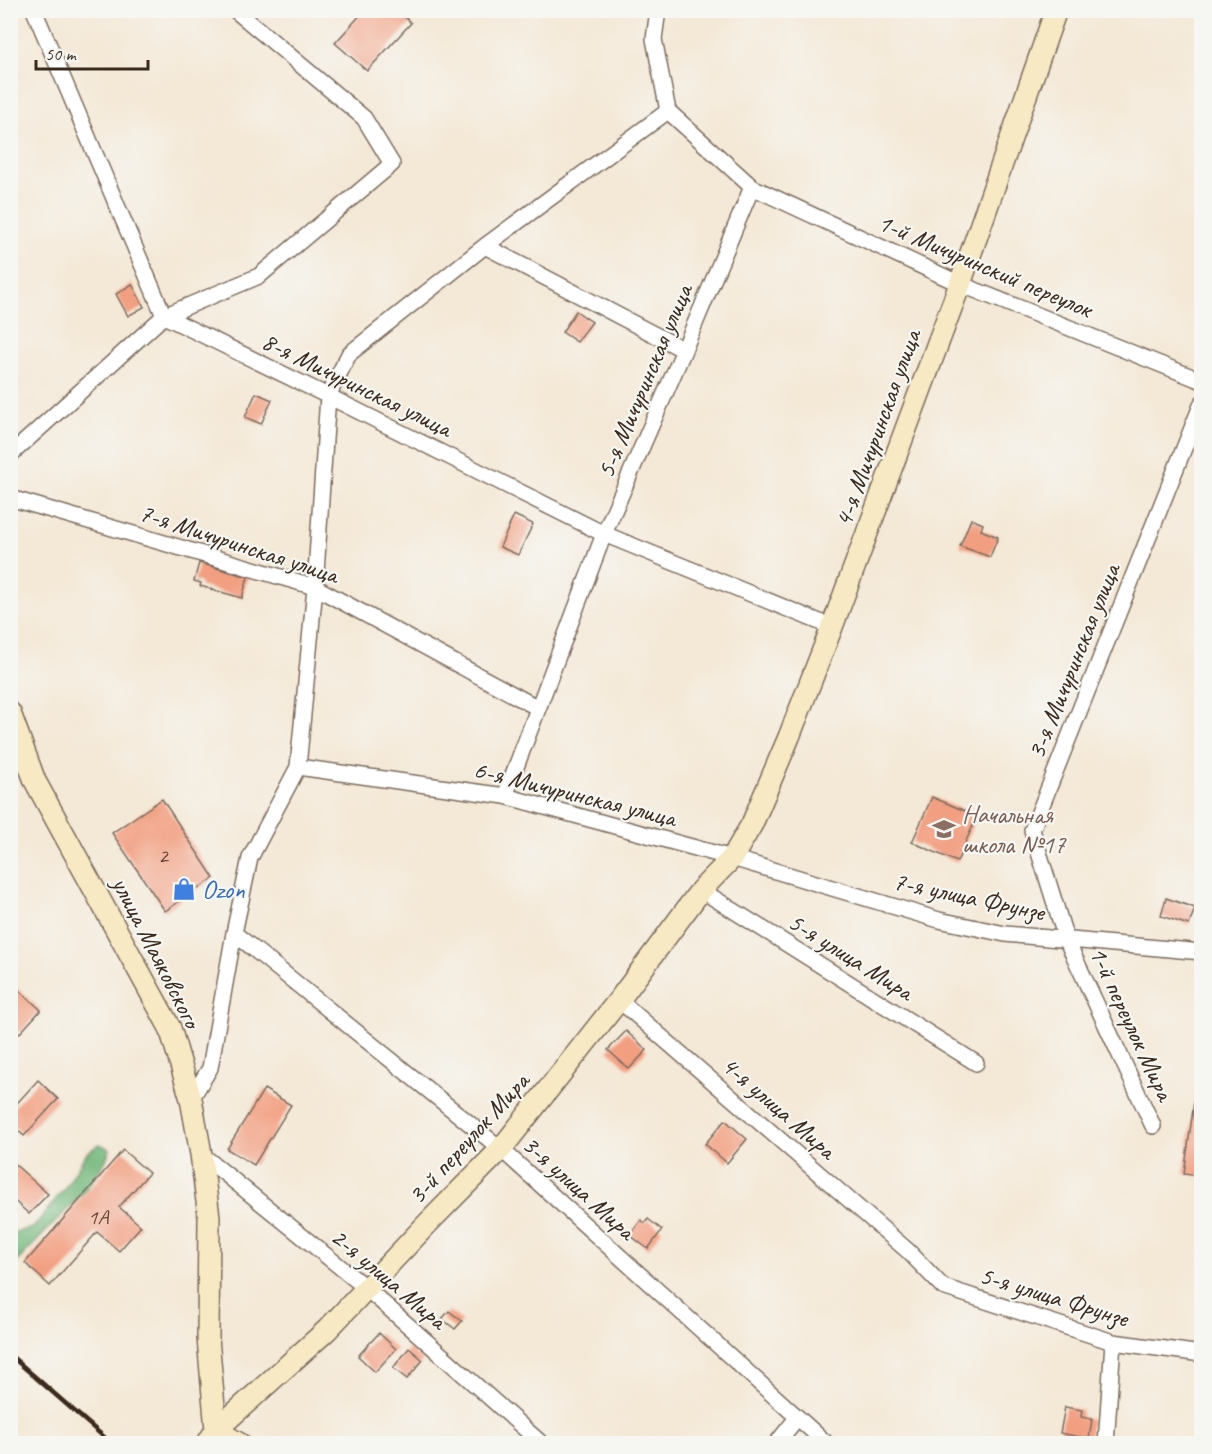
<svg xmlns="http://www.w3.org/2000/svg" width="1212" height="1454" viewBox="0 0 1212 1454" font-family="Caveat,sans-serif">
	<rect width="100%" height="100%" fill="#f6f6f2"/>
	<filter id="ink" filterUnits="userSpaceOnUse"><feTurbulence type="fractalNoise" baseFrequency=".0167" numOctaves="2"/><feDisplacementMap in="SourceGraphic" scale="12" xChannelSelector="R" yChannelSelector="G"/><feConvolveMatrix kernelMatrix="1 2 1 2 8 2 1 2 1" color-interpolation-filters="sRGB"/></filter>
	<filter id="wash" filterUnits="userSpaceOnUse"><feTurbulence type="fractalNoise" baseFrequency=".008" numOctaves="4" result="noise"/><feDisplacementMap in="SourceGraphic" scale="24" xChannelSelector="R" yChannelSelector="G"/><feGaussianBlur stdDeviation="1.35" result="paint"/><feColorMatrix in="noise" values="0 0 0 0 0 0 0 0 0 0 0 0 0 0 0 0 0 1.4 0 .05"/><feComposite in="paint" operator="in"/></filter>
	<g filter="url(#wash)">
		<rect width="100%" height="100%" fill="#f4e8d6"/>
		<path fill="#73b77a" stroke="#57704c" stroke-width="1.5" d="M 99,1144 L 110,1149 L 105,1162 L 84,1192 L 11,1268 L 11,1233 L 33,1228 L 65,1188 L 86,1154 Z"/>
		<g id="blocks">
			<path fill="#f29e80" d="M 365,10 L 398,10 L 411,23 L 367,71 L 335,43 Z
				M 132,284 L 144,307 L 128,316 L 116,294 Z
				M 576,311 L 592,322 L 577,342 L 562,332 Z
				M 256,393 L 272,400 L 261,424 L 245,417 Z
				M 514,515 L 533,524 L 518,555 L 500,547 Z
				M 971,519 L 983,524 L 981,530 L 998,537 L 990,557 L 960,546 Z
				M 199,563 L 248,577 L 242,598 L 200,586 L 201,583 L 194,581 Z
				M 932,797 L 977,816 L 957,862 L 912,842 Z
				M 162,799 L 214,878 L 165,911 L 112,833 Z
				M 1166,898 L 1195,908 L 1189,925 L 1161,916 Z
				M 10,982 L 41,1010 L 20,1033 L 10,1024 Z
				M 626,1031 L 647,1050 L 629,1069 L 608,1050 Z
				M 1200,1059 L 1202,1059 L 1202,1176 L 1184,1174 Z
				M 38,1080 L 58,1099 L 24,1136 L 10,1123 L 10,1111 Z
				M 264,1089 L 291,1105 L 254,1165 L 227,1149 Z
				M 725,1120 L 747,1139 L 727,1163 L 705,1144 Z
				M 123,1150 L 149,1173 L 119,1207 L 141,1226 L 119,1251 L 97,1232 L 50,1286 L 25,1263 Z
				M 10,1160 L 48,1194 L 29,1214 L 10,1197 Z
				M 648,1219 L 662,1230 L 648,1249 L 630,1235 L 641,1220 L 645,1223 Z
				M 449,1311 L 462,1321 L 455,1329 L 442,1319 Z
				M 379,1333 L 396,1349 L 375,1372 L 358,1356 Z
				M 409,1348 L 423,1360 L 407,1379 L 393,1368 Z
				M 1065,1407 L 1082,1410 L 1081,1417 L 1092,1419 L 1089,1439 L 1060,1433 Z"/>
		</g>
	</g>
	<g filter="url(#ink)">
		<use href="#blocks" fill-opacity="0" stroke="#7c6c5e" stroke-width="1.5"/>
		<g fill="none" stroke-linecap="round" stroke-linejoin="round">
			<g stroke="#7c6c5e" stroke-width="18">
				<path id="street" d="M 34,10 L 164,316 L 328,396 L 604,534 L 832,627
					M 658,10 L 654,39 L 668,111 L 752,187 L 960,284 L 1202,381
					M 485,246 L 684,350
					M 10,455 L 164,316 L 259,276 L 392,164 L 364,118 L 235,10
					M 10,498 L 315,587 L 538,708
					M 298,767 L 505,796 L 732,858 L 939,920 L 1005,934 L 1202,952
					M 505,796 L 604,534 L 684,350 L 752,187
					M 701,890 L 976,1063
					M 234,933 L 501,1149 L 827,1444
					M 619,1000 L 908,1251 L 943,1287 L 1113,1342 L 1202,1354
					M 191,1099 L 210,1068 L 234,933 L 250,858 L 298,767 L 315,587 L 328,396 L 349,354 L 485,246 L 668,111
					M 1153,1126 L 1066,939 L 1032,830 L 1202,403
					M 201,1154 L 366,1288 L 542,1444
					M 776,1444 L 797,1418
					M 1106,1444 L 1113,1342"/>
			</g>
			<g stroke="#7c6c5e" stroke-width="24">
				<path id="secondary" d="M 10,713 L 35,781 L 170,1028 L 191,1099 L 201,1154 L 209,1217 L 208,1338 L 216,1430 L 207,1444
					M 240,1444 L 216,1430 L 327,1330 L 428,1223 L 501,1149 L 619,1000 L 701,890 L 732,858 L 752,824 L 789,737 L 832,627 L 960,284 L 1056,10"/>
			</g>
			<use href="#street" stroke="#fff" stroke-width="15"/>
			<use href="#secondary" stroke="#f7e9c3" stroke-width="21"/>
			<path stroke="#3b2a1e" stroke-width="4.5" d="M 10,1355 L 112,1444
				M 10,1376 L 14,1380"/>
		</g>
	</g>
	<defs>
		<g id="school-bare" transform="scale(1.8)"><path d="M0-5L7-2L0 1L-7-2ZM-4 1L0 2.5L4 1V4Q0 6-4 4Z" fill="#8d6e63" stroke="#f6f6f2" stroke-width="2.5" paint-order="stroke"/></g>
		<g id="shop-bare" transform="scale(1.8)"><path d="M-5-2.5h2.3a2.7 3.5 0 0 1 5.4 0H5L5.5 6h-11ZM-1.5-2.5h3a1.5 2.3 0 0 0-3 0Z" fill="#3f7fe0" stroke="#f6f6f2" stroke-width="2.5" paint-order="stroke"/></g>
	</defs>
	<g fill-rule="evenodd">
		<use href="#school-bare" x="944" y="829"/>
		<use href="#shop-bare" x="184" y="889"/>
	</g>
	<g text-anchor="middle" stroke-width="4.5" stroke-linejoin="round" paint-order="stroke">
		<g font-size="22" fill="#694736">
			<text x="163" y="863">2</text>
			<text x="98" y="1224">1А</text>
		</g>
		<g font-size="26" fill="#3b2a1e" stroke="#f6f6f2">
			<text transform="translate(985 265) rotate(23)" y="9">1-й Мичуринский переулок</text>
			<text transform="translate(644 381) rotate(-67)" y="9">5-я Мичуринская улица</text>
			<text transform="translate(357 384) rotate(26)" y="9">8-я Мичуринская улица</text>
			<text transform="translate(877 428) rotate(-70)" y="9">4-я Мичуринская улица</text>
			<text transform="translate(239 543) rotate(18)" y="9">7-я Мичуринская улица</text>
			<text transform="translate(1073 661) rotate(-68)" y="9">3-я Мичуринская улица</text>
			<text transform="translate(575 793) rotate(14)" y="9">6-я Мичуринская улица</text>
			<text transform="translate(969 896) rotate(12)" y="9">7-я улица Фрунзе</text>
			<text transform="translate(157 952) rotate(63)" y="9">улица Маяковского</text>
			<text transform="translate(851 956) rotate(32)" y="9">5-я улица Мира</text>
			<text transform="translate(1132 1023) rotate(65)" y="9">1-й переулок Мира</text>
			<text transform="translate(779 1107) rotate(41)" y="9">4-я улица Мира</text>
			<text transform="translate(468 1138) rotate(-48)" y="9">3-й переулок Мира</text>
			<text transform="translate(579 1187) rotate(42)" y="9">3-я улица Мира</text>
			<text transform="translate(389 1278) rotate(40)" y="9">2-я улица Мира</text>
			<text transform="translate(1054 1296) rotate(17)" y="9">5-я улица Фрунзе</text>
		</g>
		<g font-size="26" fill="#785e54" stroke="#f6f6f2" text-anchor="start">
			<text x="962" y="823">Начальная<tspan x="962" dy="30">школа №17</tspan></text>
		</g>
		<g font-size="26" fill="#366cbe" stroke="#f6f6f2" text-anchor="start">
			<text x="202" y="898">Ozon</text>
		</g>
	</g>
	<rect width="1212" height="1454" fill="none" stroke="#f6f6f2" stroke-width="36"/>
	<path d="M36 60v9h112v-9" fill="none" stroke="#3b2a1e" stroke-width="3"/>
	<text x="45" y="60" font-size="18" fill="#3b2a1e" stroke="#f6f6f2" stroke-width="4.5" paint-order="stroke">50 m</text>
</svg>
